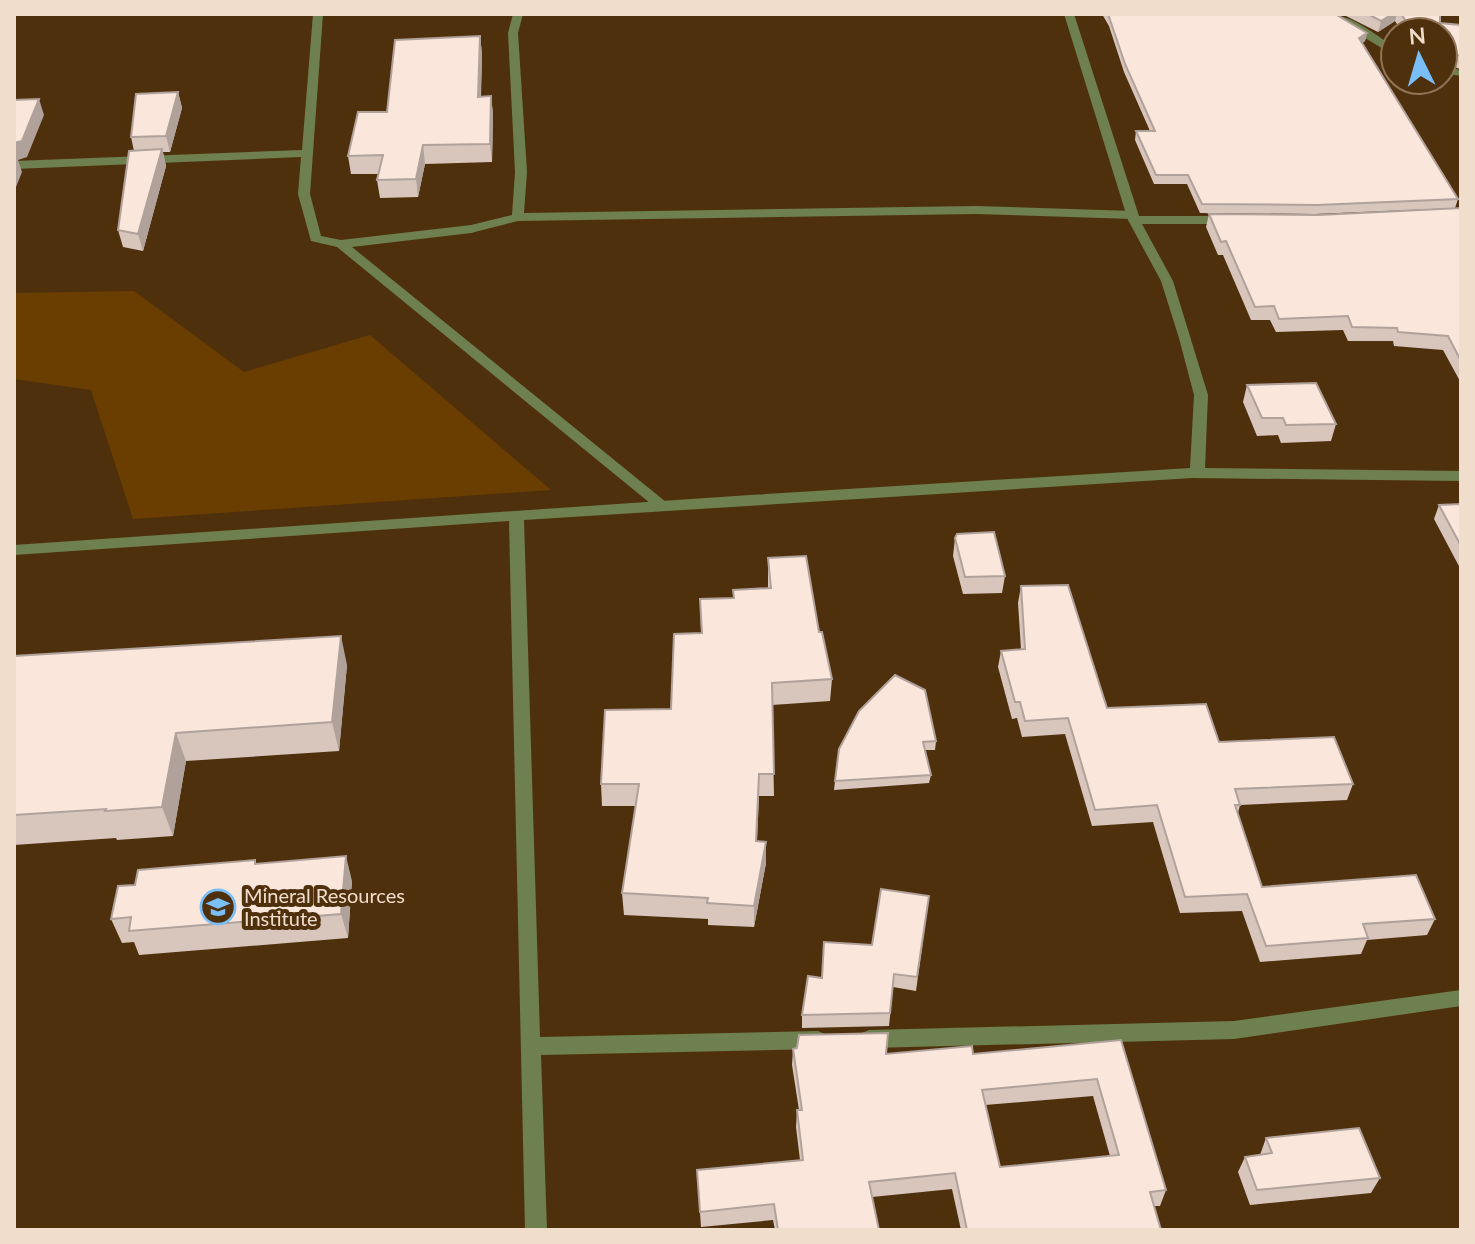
<svg xmlns="http://www.w3.org/2000/svg" width="1475" height="1244" viewBox="0 0 1475 1244" font-family="Lato,sans-serif">
	<rect width="100%" height="100%" fill="#4f300d"/>
	<path fill="#6a3d01" d="M 134,291 L 244,372 L 370,335 L 551,490 L 133,519 L 91,390 L 14,379 L 14,293 Z"/>
	<g fill="none" stroke-linecap="round" stroke-linejoin="round">
		<path fill="#6e8050" fill-rule="evenodd" d="M 313,14 L 323,14 L 310,194 L 321,236 L 341,240 L 471,225 L 512,215 L 515,172 L 508,33 L 513,14 L 523,14 L 518,33 L 527,172 L 524,213 L 975,206 L 1133,211 L 1139,215 L 1133,219 L 975,214 L 518,221 L 471,233 L 352,247 L 666,502 L 668,505 L 666,508 L 656,508 L 337,247 L 311,241 L 298,194 L 301,157 L 14,169 L 14,161 L 302,150 Z"/>
		<path fill="#6e8050" fill-rule="evenodd" d="M 1064,14 L 1074,14 L 1139,216 L 1229,216 L 1235,220 L 1229,224 L 1142,224 L 1173,281 L 1208,395 L 1205,468 L 1461,471 L 1461,481 L 1192,478 L 524,520 L 540,1037 L 818,1031 L 825,1034 L 828,1040 L 825,1046 L 818,1049 L 541,1055 L 547,1230 L 525,1230 L 509,521 L 14,555 L 14,545 L 750,495 L 1190,468 L 1194,395 L 1179,338 L 1161,281 L 1128,220 Z
			M 1325,14 C 1352,14 1373,33 1395,48 L 1395,56 Z
			M 1443,67 L 1461,70 L 1461,76 L 1443,73 Z
			M 1461,990 L 1461,1006 L 1234,1039 L 869,1048 L 862,1045 L 859,1039 L 862,1033 L 869,1030 L 1234,1021 Z"/>
	</g>
	<path fill="#d8c6bd" fill-rule="evenodd" d="M 1102,14 L 1335,14 L 1367,33 L 1365,41 L 1362,43 L 1458,199 L 1455,208 L 1315,214 L 1200,213 L 1187,184 L 1154,184 L 1135,140 L 1136,131 L 1150,131 L 1124,72 L 1109,26 Z
		M 1342,14 L 1440,14 L 1440,23 L 1461,25 L 1461,69 L 1443,65 L 1443,32 L 1402,32 L 1395,21 L 1378,32 Z
		M 480,36 L 482,54 L 481,97 L 491,96 L 493,114 L 492,162 L 425,164 L 418,197 L 380,198 L 377,180 L 379,174 L 351,174 L 348,156 L 387,112 Z
		M 178,92 L 182,108 L 170,152 L 163,152 L 166,166 L 143,251 L 123,247 L 118,230 L 134,151 L 131,137 Z
		M 1461,208 L 1461,383 L 1443,350 L 1394,346 L 1393,341 L 1348,341 L 1343,330 L 1276,332 L 1270,320 L 1251,320 L 1223,255 L 1218,255 L 1206,227 L 1209,214 L 1319,215 Z
		M 1247,385 L 1336,424 L 1331,441 L 1281,443 L 1278,435 L 1257,436 L 1243,402 Z
		M 1461,504 L 1461,570 L 1434,519 L 1439,505 Z
		M 955,538 L 1005,576 L 1002,593 L 963,594 L 953,556 Z
		M 768,558 L 819,632 L 832,679 L 830,701 L 772,705 L 774,796 L 759,796 L 757,841 L 766,863 L 754,927 L 708,925 L 708,919 L 624,915 L 622,893 L 636,806 L 602,806 L 601,784 L 671,709 L 701,633 L 700,599 L 733,598 L 733,590 L 768,588 Z
		M 1021,586 L 1107,708 L 1353,784 L 1347,800 L 1240,805 L 1238,813 L 1262,887 L 1435,919 L 1427,935 L 1367,940 L 1361,954 L 1260,962 L 1242,911 L 1180,913 L 1153,822 L 1092,826 L 1065,734 L 1022,737 L 1017,718 L 1012,719 L 998,667 L 1001,651 L 1021,649 L 1018,603 Z
		M 14,656 L 347,665 L 339,751 L 186,761 L 173,836 L 117,840 L 116,838 L 14,845 Z
		M 936,741 L 935,750 L 925,750 L 931,775 L 929,783 L 834,790 L 839,749 Z
		M 255,860 L 256,864 L 352,881 L 348,938 L 139,955 L 134,942 L 122,943 L 111,919 L 135,885 Z
		M 929,896 L 916,991 L 893,987 L 889,1026 L 802,1028 L 802,1015 L 822,978 L 872,945 Z
		M 1121,1040 L 1166,1190 L 1160,1206 L 1154,1206 L 1161,1230 L 961,1230 L 952,1189 L 872,1197 L 879,1230 L 775,1230 L 773,1220 L 701,1227 L 697,1170 L 800,1160 L 796,1127 L 797,1110 L 799,1110 L 792,1065 L 793,1049 L 886,1054 L 973,1054 ZM 1093,1096 L 1110,1156 L 1000,1167 L 985,1105 Z
		M 1266,1138 L 1380,1178 L 1371,1193 L 1250,1205 L 1238,1172 L 1245,1157 L 1260,1155 Z"/>
	<path fill="#b0a19a" d="M 1392,14 L 1397,14 L 1395,21 L 1378,32 L 1381,21 Z
		M 1367,33 L 1365,41 L 1357,47 L 1359,38 Z
		M 480,36 L 482,54 L 480,115 L 478,97 Z
		M 178,92 L 182,108 L 170,152 L 166,136 Z
		M 491,96 L 493,114 L 492,162 L 490,144 Z
		M 39,99 L 44,115 L 27,157 L 18,160 L 22,172 L 14,192 L 14,143 Z
		M 423,145 L 425,164 L 418,197 L 416,179 Z
		M 162,149 L 166,166 L 143,251 L 138,234 Z
		M 341,636 L 347,665 L 339,751 L 332,722 Z
		M 176,733 L 186,761 L 173,836 L 162,807 Z
		M 766,842 L 766,863 L 754,927 L 754,906 Z
		M 346,856 L 352,881 L 348,938 L 341,914 Z"/>
	<path fill="#fbe6dc" stroke="#b0a19a" stroke-width="2" fill-rule="evenodd" d="M 1108,14 L 1335,14 L 1367,33 L 1359,38 L 1458,199 L 1317,205 L 1202,204 L 1188,175 L 1156,175 L 1136,131 L 1155,131 L 1125,64 Z
		M 1368,14 L 1392,14 L 1381,21 Z
		M 1401,14 L 1440,14 L 1440,23 L 1461,25 L 1461,56 L 1447,52 L 1443,57 L 1443,32 L 1414,32 Z
		M 480,36 L 478,97 L 491,96 L 490,144 L 423,145 L 416,179 L 377,180 L 383,155 L 348,156 L 358,112 L 387,112 L 395,40 Z
		M 178,92 L 166,136 L 131,137 L 136,94 Z
		M 39,99 L 22,141 L 14,143 L 14,100 Z
		M 162,149 L 138,234 L 118,230 L 129,151 Z
		M 1461,208 L 1461,361 L 1448,336 L 1398,332 L 1397,328 L 1352,327 L 1348,316 L 1279,319 L 1274,306 L 1255,307 L 1226,241 L 1221,242 L 1209,214 L 1319,215 Z
		M 1316,383 L 1336,424 L 1286,425 L 1283,418 L 1262,418 L 1247,385 Z
		M 1461,504 L 1461,546 L 1439,505 Z
		M 994,532 L 1005,576 L 965,577 L 955,538 L 957,534 Z
		M 806,556 L 819,632 L 822,632 L 832,679 L 772,683 L 774,774 L 759,774 L 756,841 L 766,842 L 754,906 L 707,903 L 708,898 L 622,893 L 639,784 L 601,784 L 605,710 L 671,709 L 674,634 L 702,633 L 700,599 L 734,598 L 733,590 L 771,588 L 768,558 Z
		M 1068,585 L 1107,708 L 1206,704 L 1219,742 L 1334,737 L 1353,784 L 1235,789 L 1240,805 L 1235,805 L 1262,887 L 1416,875 L 1435,919 L 1363,924 L 1368,938 L 1266,946 L 1247,894 L 1185,897 L 1157,805 L 1095,810 L 1068,718 L 1025,721 L 1020,702 L 1015,702 L 1001,651 L 1025,649 L 1021,586 Z
		M 341,636 L 332,722 L 176,733 L 162,807 L 105,811 L 106,809 L 14,815 L 14,656 Z
		M 895,675 L 925,690 L 936,741 L 923,742 L 931,775 L 835,781 L 839,749 L 859,711 Z
		M 346,856 L 341,914 L 129,931 L 131,917 L 111,919 L 118,886 L 135,885 L 138,870 L 255,860 L 255,864 Z
		M 881,889 L 929,896 L 917,977 L 894,974 L 890,1013 L 802,1015 L 808,976 L 822,978 L 824,942 L 872,945 Z
		M 888,1033 L 886,1054 L 972,1046 L 973,1054 L 1121,1040 L 1166,1190 L 1150,1192 L 1161,1230 L 967,1230 L 955,1173 L 869,1182 L 879,1230 L 778,1230 L 774,1204 L 700,1212 L 697,1170 L 803,1160 L 797,1110 L 802,1110 L 793,1049 L 797,1048 L 799,1035 ZM 1097,1079 L 1119,1155 L 1000,1167 L 982,1090 Z
		M 1359,1128 L 1380,1178 L 1257,1190 L 1245,1157 L 1272,1153 L 1266,1138 Z"/>
	<defs>
		<g id="university-ring" transform="scale(1.8)"><circle r="9.5" fill="#4f300d" stroke="#7abef8" stroke-width="1.5"/><path d="M0-5L7-2L0 1L-7-2ZM-4 1L0 2.5L4 1V4Q0 6-4 4Z" fill="#7abef8"/></g>
	</defs>
	<g fill-rule="evenodd">
		<use href="#university-ring" x="218" y="907"/>
	</g>
	<g text-anchor="middle" stroke-width="8" stroke-linejoin="round" paint-order="stroke">
		<g font-size="20" fill="#f1ddcb" stroke="#4f300d" text-anchor="start">
			<text x="244" y="903">Mineral Resources<tspan x="244" dy="23">Institute</tspan></text>
		</g>
	</g>
	<rect width="1475" height="1244" fill="none" stroke="#f1ddcb" stroke-width="32"/>
	<g transform="translate(1419 56) rotate(355)"><circle r="38" fill="#4f300d" stroke="#907559" stroke-width="2"/>
	<path d="M0-6L14 30L0 20L-14 30Z" fill="#7abef8"/>
	<text y="-12" font-size="22" font-weight="bold" text-anchor="middle" fill="#f1ddcb">N</text>
	</g>
</svg>
